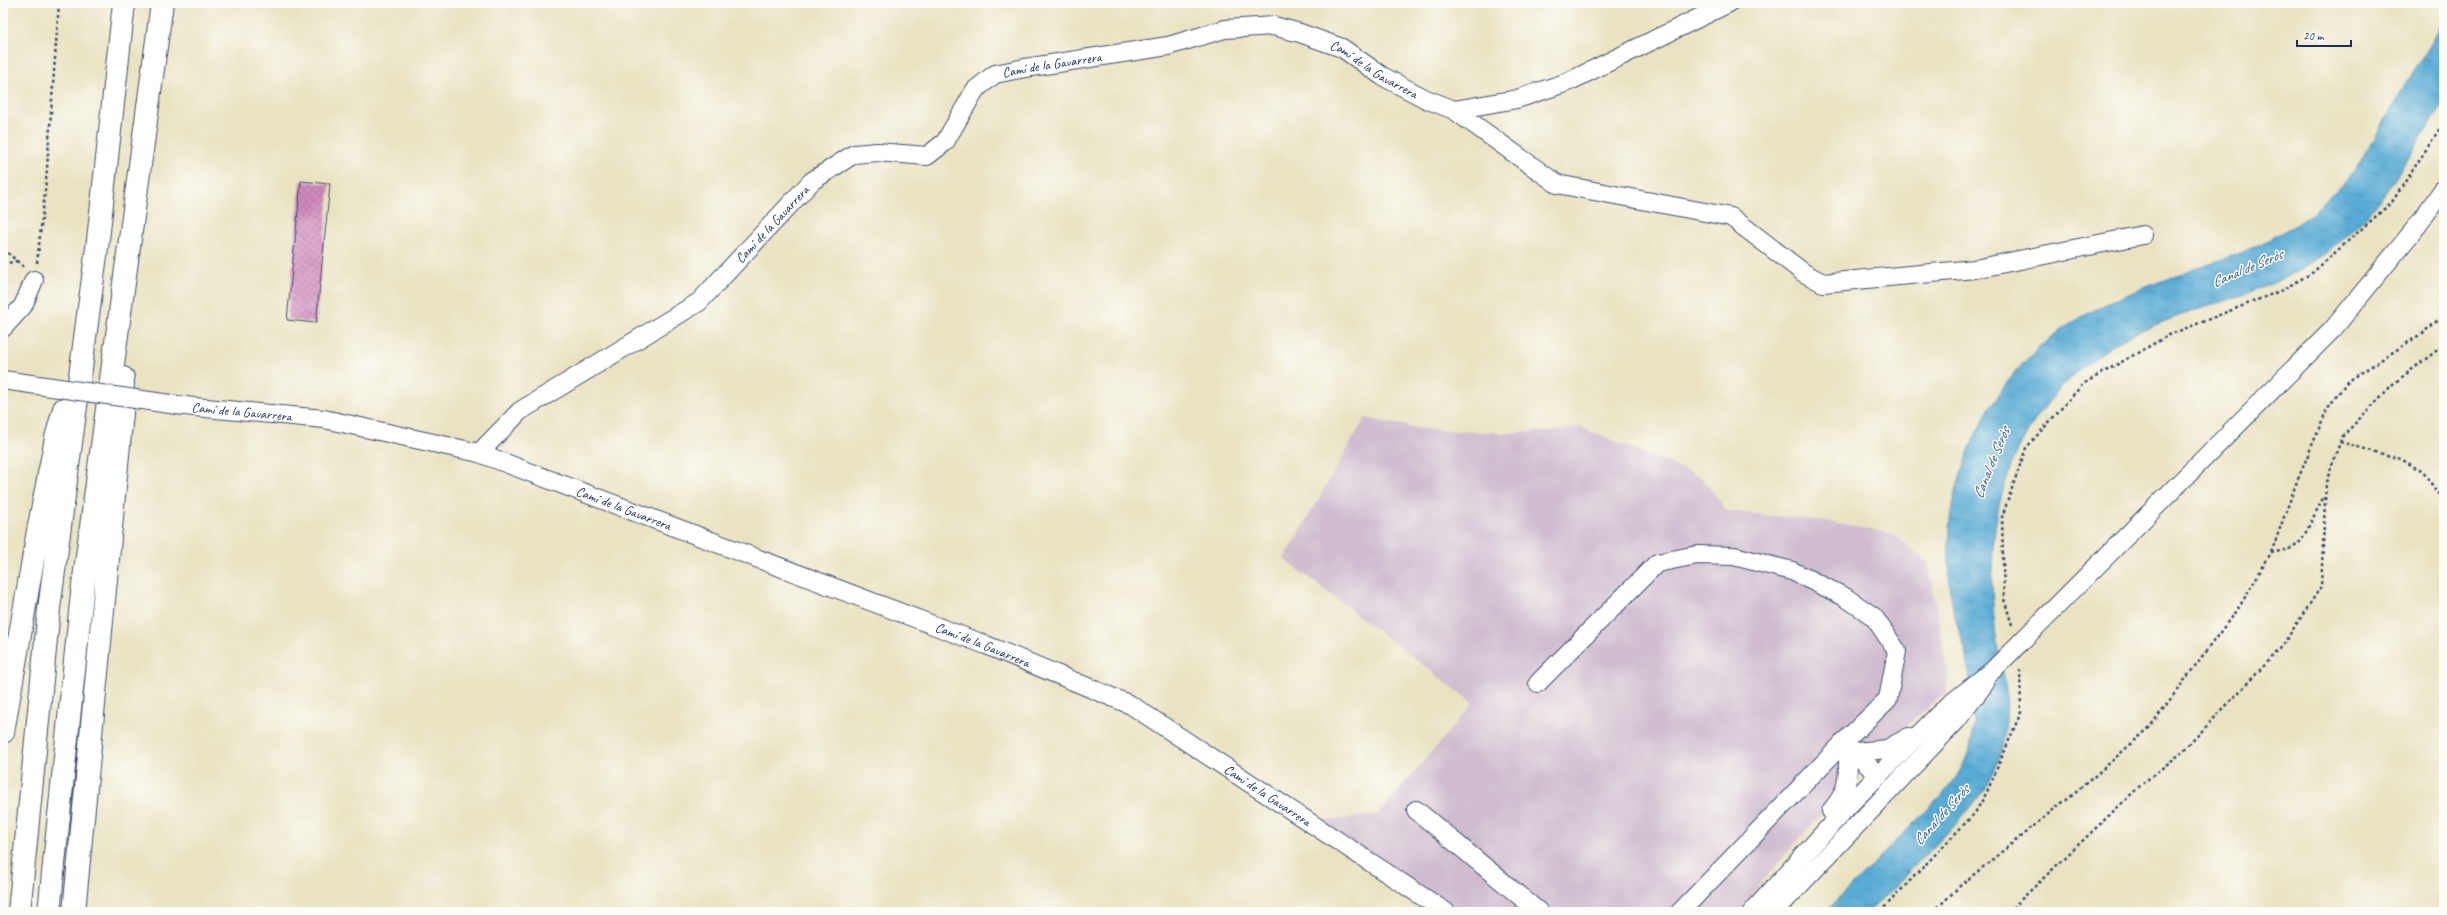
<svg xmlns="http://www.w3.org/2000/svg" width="2447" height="915" viewBox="0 0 2447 915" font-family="Caveat,sans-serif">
	<defs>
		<pattern id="water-ripples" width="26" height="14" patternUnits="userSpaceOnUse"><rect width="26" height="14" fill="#59abd4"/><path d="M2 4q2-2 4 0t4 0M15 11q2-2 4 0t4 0" fill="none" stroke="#498caf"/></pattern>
		<pattern id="building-cross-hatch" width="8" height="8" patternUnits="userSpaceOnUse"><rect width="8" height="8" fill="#d28bbd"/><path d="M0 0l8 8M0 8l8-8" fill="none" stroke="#aa729d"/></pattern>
	</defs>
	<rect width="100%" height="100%" fill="#fdfcf7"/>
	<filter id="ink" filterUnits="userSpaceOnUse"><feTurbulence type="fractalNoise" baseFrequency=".025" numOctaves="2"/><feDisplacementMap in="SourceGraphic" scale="8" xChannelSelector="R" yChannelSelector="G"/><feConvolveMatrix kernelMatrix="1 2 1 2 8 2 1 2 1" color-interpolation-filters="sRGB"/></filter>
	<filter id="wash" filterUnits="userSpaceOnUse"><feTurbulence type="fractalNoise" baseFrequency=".012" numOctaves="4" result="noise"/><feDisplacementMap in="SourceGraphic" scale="16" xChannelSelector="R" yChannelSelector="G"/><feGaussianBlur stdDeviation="0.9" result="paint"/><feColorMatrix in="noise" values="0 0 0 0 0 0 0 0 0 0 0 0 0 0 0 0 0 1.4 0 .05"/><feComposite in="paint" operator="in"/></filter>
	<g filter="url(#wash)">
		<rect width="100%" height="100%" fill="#e9e3c1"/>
		<path fill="#cfbdcf" d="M 1365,418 L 1422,429 L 1505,433 L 1556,431 L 1581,427 L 1701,477 L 1727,511 L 1822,521 L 1893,534 L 1929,563 L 1946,667 L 1947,691 L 1889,741 L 1865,743 L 1828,807 L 1780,860 L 1739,912 L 1457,912 L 1319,821 L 1378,815 L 1473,703 L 1284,559 Z"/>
		<path fill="url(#water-ripples)" stroke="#3a6d99" d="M 2444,20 C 2444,45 2447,73 2444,98 C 2442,111 2428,127 2421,138 C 2378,210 2338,259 2256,290 C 2215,306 2169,316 2129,336 C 2100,351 2073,374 2052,398 C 1992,469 1985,554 1997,644 C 1999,659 2005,674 2006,690 C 2010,742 1996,779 1962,818 L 1869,912 L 1825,912 C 1854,883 1883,854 1912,825 C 1929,807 1951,790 1962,767 C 1977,736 1975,716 1970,682 C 1969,673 1968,662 1966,652 C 1961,637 1956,623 1953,608 C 1940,534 1955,460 1997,397 C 2049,318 2120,296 2204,266 C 2235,255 2266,244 2293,226 C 2318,211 2338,189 2357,167 Z"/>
		<g id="blocks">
			<path fill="url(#building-cross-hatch)" d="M 301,181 L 330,184 L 316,323 L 287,320 Z"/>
		</g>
	</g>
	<g filter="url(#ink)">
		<use href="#blocks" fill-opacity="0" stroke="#3a4a6d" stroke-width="1"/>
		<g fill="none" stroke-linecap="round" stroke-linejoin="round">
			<g stroke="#3a4a6d" stroke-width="20">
				<g id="minor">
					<path d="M 1454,110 L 1557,184 L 1731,217 L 1804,273 L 1823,283 L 1975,269 L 2143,235"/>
					<path d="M 3,328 L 23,306 L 34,280"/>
					<path id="s1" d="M 184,406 L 324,419 L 479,453 L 986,645 L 1131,705 L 1446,912"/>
					<path id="s2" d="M 479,453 L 520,411 L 699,302 L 812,181 L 854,154 L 877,152 L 927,156 L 945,142 L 975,90 L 995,74 L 1025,68 L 1168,46 L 1225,29 L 1274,26 L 1300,33 L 1342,48 L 1382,76 L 1426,99 L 1454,110 L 1517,99 L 1568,82 L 1729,3"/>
					<path d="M 1538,683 L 1657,563 L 1697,555 L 1734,556 L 1792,571 L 1845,597 L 1874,617 L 1897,651 L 1888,699 L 1844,742"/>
					<path d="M 1856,752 L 1887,749 L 1909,737"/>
					<path d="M 1416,810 L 1539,912"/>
					<path d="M 1831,811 C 1846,793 1848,784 1848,761"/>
					<path d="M 1680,912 L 1844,742 L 1879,776"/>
					<path d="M 1752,912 L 1849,805 L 1944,709 L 1994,669 L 2333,329 L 2418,225 L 2444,188"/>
					<path d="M 1774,912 L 1957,720 L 1985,683"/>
				</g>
			</g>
			<g stroke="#3a4a6d" stroke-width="24">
				<path id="highway" d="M 3,732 L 38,531 L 56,438 L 64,409
					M 19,912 L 49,609 L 98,240 L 124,3
					M 49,912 L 82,593 L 162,3
					M 74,912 L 122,413 L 123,378"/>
			</g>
			<path stroke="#3a4a6d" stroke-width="2.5" stroke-dasharray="3 3" stroke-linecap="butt" d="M 3,249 L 24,267
				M 37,263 L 46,182 L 59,3
				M 3,264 L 17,261
				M 2340,442 L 2401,459 L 2423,472 L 2444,502
				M 2271,553 L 2293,548 L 2302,540 L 2324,496
				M 2012,625 L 2004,599 L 2002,517 L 2026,448 L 2083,384 L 2169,335 L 2280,291 L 2312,273 L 2392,202 L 2444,122
				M 1880,912 L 1975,813 L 1987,792 L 2021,712 L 2020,669
				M 1933,912 L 1961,885 L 2096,775 L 2149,728 L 2241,604 L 2271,553 L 2296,484 L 2327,409 L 2347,382 L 2421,334 L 2444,316
				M 2008,912 L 2143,783 L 2180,754 L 2280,649 L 2321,587 L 2326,482 L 2342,437 L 2393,384 L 2444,345"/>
			<use href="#minor" stroke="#fff" stroke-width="18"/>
			<use href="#highway" stroke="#fff" stroke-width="22"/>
			<g stroke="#3a4a6d" stroke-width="20" stroke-linecap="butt">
				<path id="minor-bridge" d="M 3,380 L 184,406"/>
			</g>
			<use href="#minor-bridge" stroke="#fff" stroke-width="18"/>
		</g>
	</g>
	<g text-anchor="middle" stroke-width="3" stroke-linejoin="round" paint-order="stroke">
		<g font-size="14" fill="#1b2f5e" stroke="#fdfcf7">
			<text dy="5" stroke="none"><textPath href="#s2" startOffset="723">Camí de la Gavarrera</textPath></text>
			<text dy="5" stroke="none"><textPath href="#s2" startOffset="1059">Camí de la Gavarrera</textPath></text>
			<text dy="5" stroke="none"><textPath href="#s2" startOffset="375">Camí de la Gavarrera</textPath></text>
			<text dy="5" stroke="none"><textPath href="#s1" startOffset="58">Camí de la Gavarrera</textPath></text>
			<text dy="5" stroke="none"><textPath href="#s1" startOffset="454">Camí de la Gavarrera</textPath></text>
			<text dy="5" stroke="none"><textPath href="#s1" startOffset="838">Camí de la Gavarrera</textPath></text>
			<text dy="5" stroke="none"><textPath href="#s1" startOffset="1162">Camí de la Gavarrera</textPath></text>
		</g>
		<g font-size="15" font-style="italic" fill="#315a87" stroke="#fdfcf7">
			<text transform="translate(2247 268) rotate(-23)" y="5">Canal de Seròs</text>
			<text transform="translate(1991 463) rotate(-68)" y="5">Canal de Seròs</text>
			<text transform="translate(1941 815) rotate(-48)" y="5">Canal de Seròs</text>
		</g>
	</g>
	<rect width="2447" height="915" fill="none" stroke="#fdfcf7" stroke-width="16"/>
	<path d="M2297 40v6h54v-6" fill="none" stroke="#1b2f5e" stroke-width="2"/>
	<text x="2303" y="40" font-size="12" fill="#1b2f5e" stroke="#fdfcf7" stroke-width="3" paint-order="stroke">20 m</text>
</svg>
